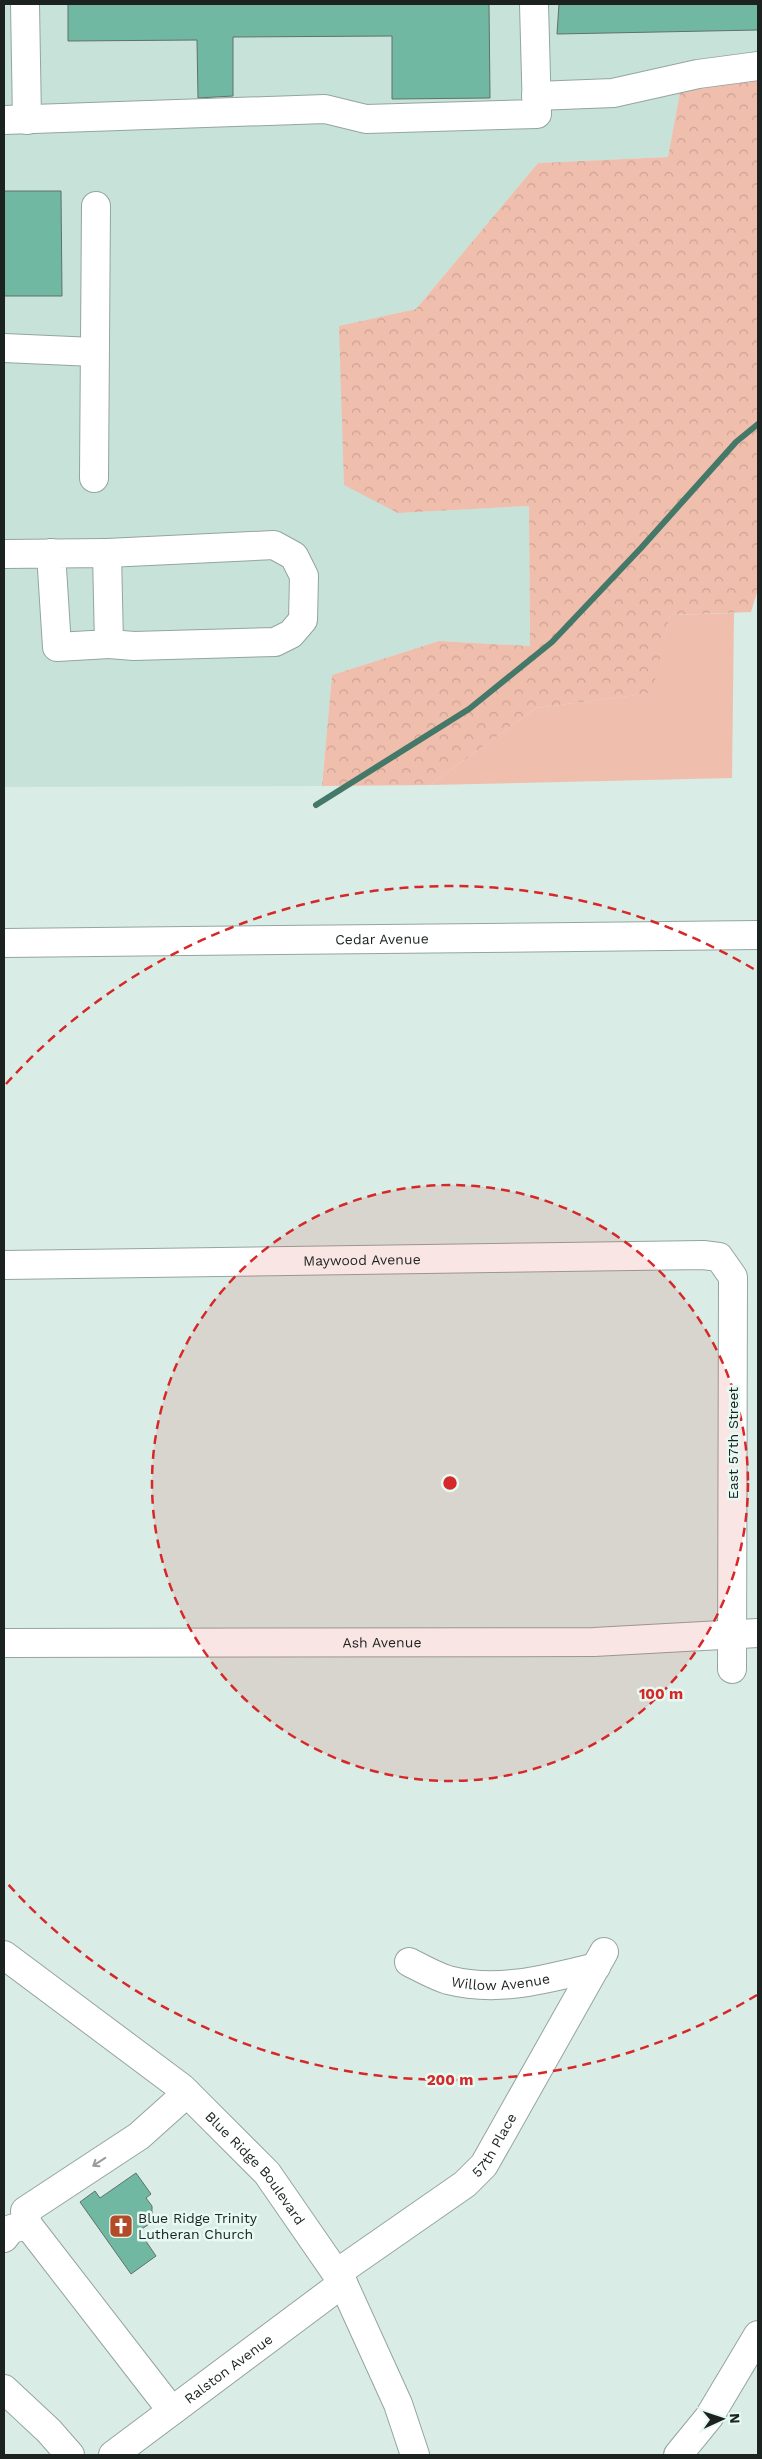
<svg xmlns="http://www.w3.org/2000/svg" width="762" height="2459" viewBox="0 0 762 2459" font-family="'Work Sans',sans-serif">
	<defs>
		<pattern id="forest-crowns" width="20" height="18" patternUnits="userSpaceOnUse" patternTransform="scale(1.25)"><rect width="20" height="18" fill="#f0bead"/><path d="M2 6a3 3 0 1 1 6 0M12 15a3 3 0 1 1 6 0" fill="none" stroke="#cda394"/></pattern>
	</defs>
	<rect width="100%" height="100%" fill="#d9ece5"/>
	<path fill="#c7e2d8" d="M 4,4 L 758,4 L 758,75 L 681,87 L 668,157 L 538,163 L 416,309 L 340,326 L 398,513 L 529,506 L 530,646 L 439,641 L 332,675 L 322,786 L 4,787 Z"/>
	<path fill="#f0bead" d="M 734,613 L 732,778 L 430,785 L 536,708 L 651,693 L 670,615 Z"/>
	<path fill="url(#forest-crowns)" d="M 758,75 L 758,589 L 751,612 L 670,615 L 652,693 L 536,708 L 430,785 L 322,786 L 332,675 L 439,641 L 530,646 L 529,506 L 398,513 L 344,485 L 339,326 L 416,309 L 538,163 L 668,157 L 681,87 Z"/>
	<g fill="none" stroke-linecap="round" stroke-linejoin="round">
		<path stroke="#447868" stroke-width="6" d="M 316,805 L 469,709 L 552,642 L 641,548 L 736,442 L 758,424"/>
	</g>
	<path fill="#71b8a2" stroke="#60716b" d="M 68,4 L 489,4 L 490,98 L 392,99 L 392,36 L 233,37 L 233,96 L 198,98 L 197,40 L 68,41 Z
		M 559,4 L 758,4 L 758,30 L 557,34 Z
		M 4,191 L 61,191 L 62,296 L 4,296 Z
		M 136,2173 L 151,2194 L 146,2198 L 152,2206 L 152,2222 L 139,2231 L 156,2256 L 131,2274 L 80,2202 L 95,2191 L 100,2198 Z"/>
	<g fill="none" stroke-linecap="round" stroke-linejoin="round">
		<g stroke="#94a59f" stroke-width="30">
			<g id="minor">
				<path d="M 25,4 L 27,120"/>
				<path d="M 536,96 L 613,93 L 698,74 L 758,66"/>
				<path d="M 4,120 L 325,109 L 366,119 L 537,114 L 534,4"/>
				<path d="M 4,348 L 94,352"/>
				<path d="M 94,478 L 96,206"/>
				<path d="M 107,553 L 274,545 L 294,556 L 304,576 L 303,620 L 291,634 L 275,642 L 134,646 L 109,644"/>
				<path d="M 4,554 L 107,553 L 109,644 L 57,647 L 51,553"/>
				<path id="s1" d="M 4,943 L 758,935"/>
				<path id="s2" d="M 4,1265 L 703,1255 L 719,1257 L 733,1277 L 732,1669"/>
				<path id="s3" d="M 4,1643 L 594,1642 L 758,1633"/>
				<path id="s4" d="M 4,1955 L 182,2088 L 267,2173 L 343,2283 L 398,2404 L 415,2455"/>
				<path id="s5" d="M 409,1962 C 421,1968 435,1976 448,1980 C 499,1993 546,1979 596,1967"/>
				<path d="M 4,2238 L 11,2229 L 28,2225"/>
				<path id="s6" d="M 337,2273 L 465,2184 L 484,2165 L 604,1952"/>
				<path d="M 4,2389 L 49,2431 L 70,2455"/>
				<path d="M 172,2411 L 28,2225 L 25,2211 L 139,2136 L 187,2093"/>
				<path id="s7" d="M 113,2455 L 343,2283"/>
				<path d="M 678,2455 L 709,2417 L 758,2335"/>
			</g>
		</g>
		<use href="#minor" stroke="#fff" stroke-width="28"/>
	</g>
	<defs><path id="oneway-shaft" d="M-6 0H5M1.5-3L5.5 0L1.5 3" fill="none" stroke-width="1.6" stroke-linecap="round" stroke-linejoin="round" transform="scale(1.25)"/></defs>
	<use stroke="#989c9a" href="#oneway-shaft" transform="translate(99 2162) rotate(147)"/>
	<circle cx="450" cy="1483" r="298" fill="#d62828" fill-opacity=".12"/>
	<g fill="none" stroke="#d62828" stroke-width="2.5" stroke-dasharray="9 6">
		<circle cx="450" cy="1483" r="298"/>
		<path d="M757 1995A597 597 0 0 1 6 1882M6 1084A597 597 0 0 1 757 971"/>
	</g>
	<defs>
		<g id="church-square" transform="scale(1.25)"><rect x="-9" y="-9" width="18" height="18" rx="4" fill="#b24b27" stroke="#e6f9f2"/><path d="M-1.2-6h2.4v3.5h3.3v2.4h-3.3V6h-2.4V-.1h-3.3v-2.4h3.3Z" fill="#fff"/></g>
	</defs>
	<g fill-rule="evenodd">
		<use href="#church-square" x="121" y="2226"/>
	</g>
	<g text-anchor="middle" stroke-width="5" stroke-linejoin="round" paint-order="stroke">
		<g font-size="14" fill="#1b221f" stroke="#e6f9f2">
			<text dy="5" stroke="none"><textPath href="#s1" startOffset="378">Cedar Avenue</textPath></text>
			<text dy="5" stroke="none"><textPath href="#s2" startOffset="358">Maywood Avenue</textPath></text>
			<text transform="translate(733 1443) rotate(-90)" y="5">East 57th Street</text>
			<text dy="5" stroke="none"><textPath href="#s3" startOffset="378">Ash Avenue</textPath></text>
			<text dy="5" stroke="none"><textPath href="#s5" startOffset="96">Willow Avenue</textPath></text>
			<text dy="5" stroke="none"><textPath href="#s6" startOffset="205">57th Place</textPath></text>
			<text dy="5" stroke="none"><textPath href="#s4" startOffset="331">Blue Ridge Boulevard</textPath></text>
			<text dy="5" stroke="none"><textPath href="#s7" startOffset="144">Ralston Avenue</textPath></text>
		</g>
		<g font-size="14" fill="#1b221f" stroke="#e6f9f2" text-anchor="start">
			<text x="138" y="2223">Blue Ridge Trinity<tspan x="138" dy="16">Lutheran Church</tspan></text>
		</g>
	</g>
	<circle cx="450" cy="1483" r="8" fill="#d62828" stroke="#e6f9f2" stroke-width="2.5"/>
	<g font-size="15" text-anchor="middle" font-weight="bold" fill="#d62828" stroke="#e6f9f2" stroke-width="5" stroke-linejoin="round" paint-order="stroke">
		<text x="661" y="1699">100 m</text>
		<text x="450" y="2085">200 m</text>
	</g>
	<rect width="762" height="2459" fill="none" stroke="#1b221f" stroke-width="10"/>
	<g transform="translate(722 2419) rotate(87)" stroke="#e6f9f2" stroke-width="4" paint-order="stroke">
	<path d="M0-4L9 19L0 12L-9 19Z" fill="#1b221f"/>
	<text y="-8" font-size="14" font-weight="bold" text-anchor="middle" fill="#1b221f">N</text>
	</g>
</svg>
